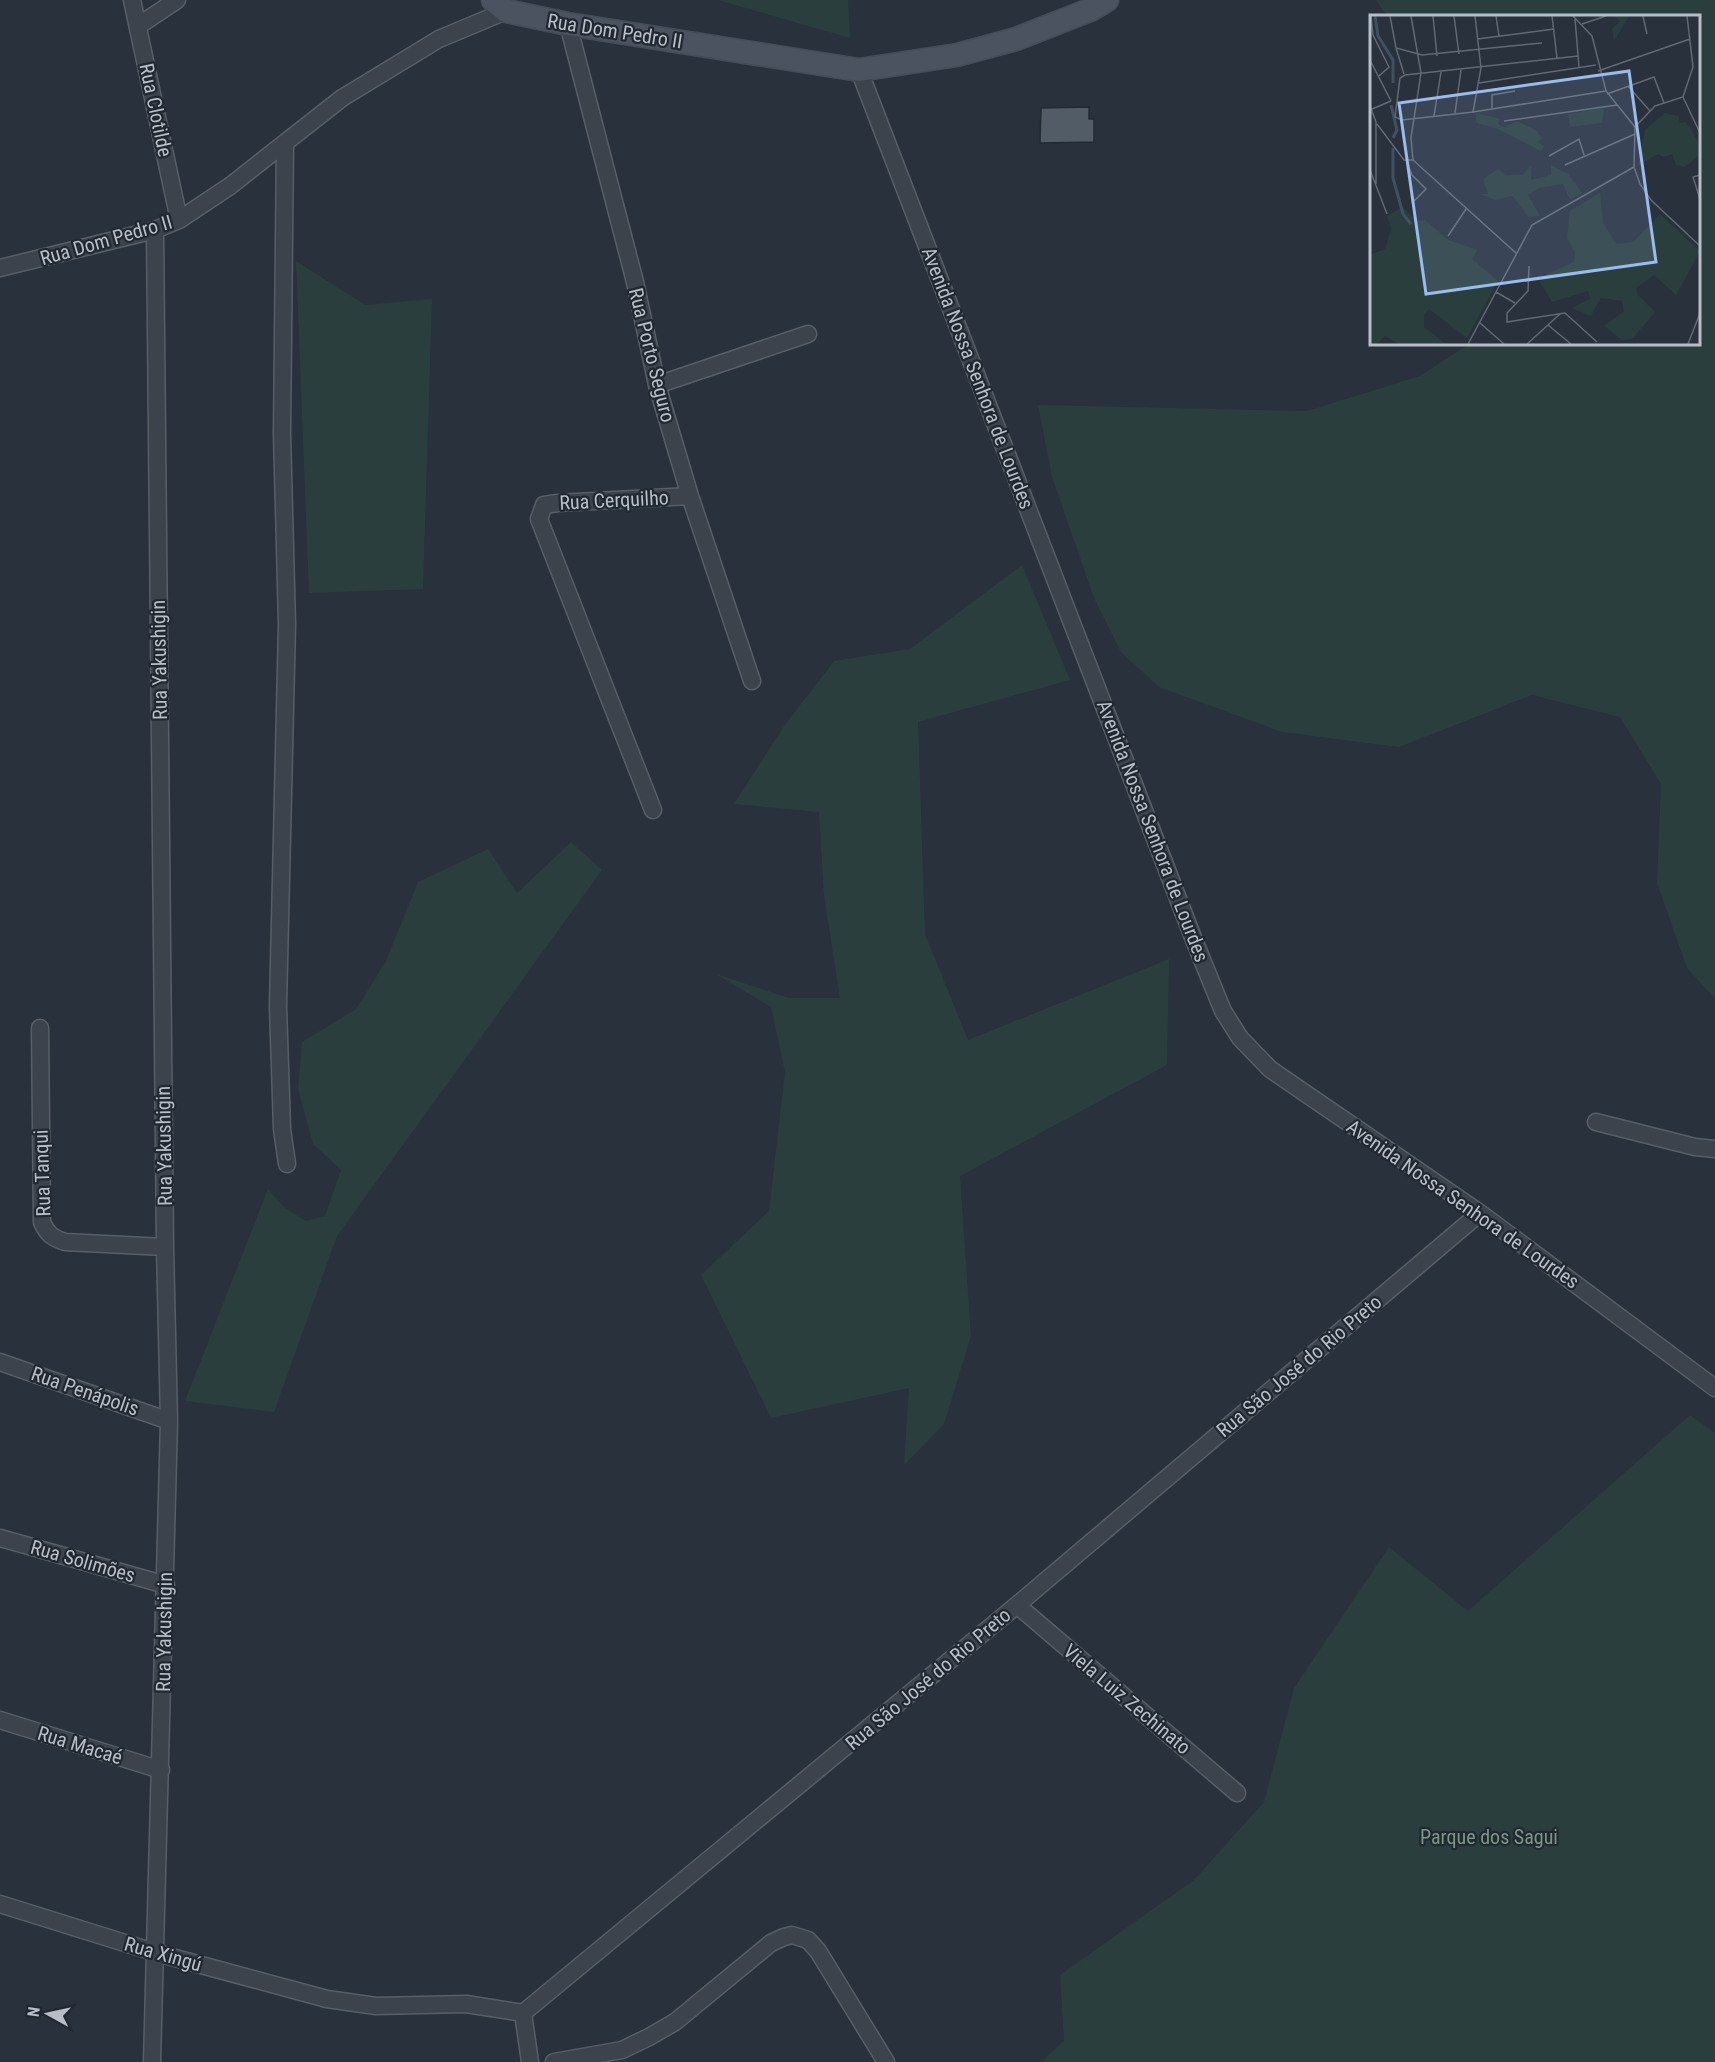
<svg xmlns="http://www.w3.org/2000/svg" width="1715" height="2062" viewBox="0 0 1715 2062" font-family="'Roboto Condensed',sans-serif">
	<rect width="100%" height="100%" fill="#28313c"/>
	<path fill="#2b3e3e" d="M 718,0 L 848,0 L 850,38 Z
		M 1376,0 L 1715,0 L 1715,999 L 1687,968 L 1657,883 L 1661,784 L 1620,717 L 1532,695 L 1399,747 L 1282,732 L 1159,687 L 1121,652 L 1094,598 L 1052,477 L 1038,405 L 1307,411 L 1420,376 L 1469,344 L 1698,344 L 1698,16 L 1387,16 Z
		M 296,261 L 365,305 L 432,299 L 423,589 L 309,593 Z
		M 1022,565 L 1070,680 L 918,722 L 925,934 L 968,1040 L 1169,959 L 1167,1065 L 960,1176 L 971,1336 L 944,1424 L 904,1465 L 909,1388 L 771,1418 L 701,1275 L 769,1211 L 785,1072 L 771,1007 L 716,974 L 789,998 L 840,998 L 824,896 L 819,812 L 734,804 L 784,726 L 834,661 L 910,649 Z
		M 571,842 L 602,870 L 337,1236 L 274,1412 L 185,1401 L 268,1189 L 285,1208 L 306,1221 L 325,1216 L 341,1170 L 313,1144 L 298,1089 L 302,1042 L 356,1009 L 385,963 L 418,882 L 488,849 L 517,893 Z
		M 1690,1415 L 1715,1433 L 1715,2062 L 1041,2062 L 1064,2041 L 1060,1975 L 1194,1880 L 1264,1802 L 1294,1688 L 1389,1547 L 1468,1611 Z"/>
	<path fill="#525c67" stroke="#232a34" stroke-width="1.5" d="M 1089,107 L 1089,119 L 1094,119 L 1094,142 L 1040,143 L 1041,108 Z"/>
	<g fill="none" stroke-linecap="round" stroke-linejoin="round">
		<g stroke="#575e67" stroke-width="19">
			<path id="street" d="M 132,0 L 179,220
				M 568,24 L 635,282 L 657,385 L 690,496 L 752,681
				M 138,26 L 177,0
				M 859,70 L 1194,940 L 1223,1011 L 1240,1038 L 1270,1069 L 1480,1213 L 1715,1388
				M 285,143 L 282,434 L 287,624 L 278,1006 L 282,1129 L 287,1164
				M 0,268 L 155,230 L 179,220 L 230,186 L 342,98 L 439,39 L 506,11
				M 657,385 L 808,334
				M 653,810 L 539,519 L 544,505 L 558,503 L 690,496
				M 40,1028 L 42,1222 C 47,1234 53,1238 65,1242 L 165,1247
				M 1596,1122 L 1695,1147 L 1715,1149
				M 0,1362 L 169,1421
				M 0,1538 L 166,1585
				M 1017,1605 L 1237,1793
				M 0,1720 L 161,1770
				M 0,1904 L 157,1953 L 327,1999 L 376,2006 L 466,2004 L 523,2013 L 1017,1605 L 1480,1213
				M 523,2013 L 530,2062
				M 152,2062 L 169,1421 L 165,1247 L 155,230
				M 554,2062 L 622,2050 L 649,2037 L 675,2022 L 771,1943 L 784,1937 L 792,1935 L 808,1940 L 818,1951 L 886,2062"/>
		</g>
		<g stroke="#454c56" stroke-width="25">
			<path id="secondary" d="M 493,0 L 506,11 L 568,24 L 859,70 L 957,55 L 1016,39 L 1092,9 L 1107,0"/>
		</g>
		<use href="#street" stroke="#3c434d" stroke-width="16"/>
		<use href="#secondary" stroke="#4a535f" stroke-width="22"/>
	</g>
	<g text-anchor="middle" stroke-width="4.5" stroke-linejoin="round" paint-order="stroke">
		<g font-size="20" fill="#b8bec7" stroke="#212832">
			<text transform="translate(615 31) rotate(9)" y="7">Rua Dom Pedro II</text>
			<text transform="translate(156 110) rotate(78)" y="7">Rua Clotilde</text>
			<text transform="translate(106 240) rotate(-16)" y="7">Rua Dom Pedro II</text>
			<text transform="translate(652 355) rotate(76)" y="7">Rua Porto Seguro</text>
			<text transform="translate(978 378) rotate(69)" y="7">Avenida Nossa Senhora de Lourdes</text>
			<text transform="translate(614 500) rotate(-3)" y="7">Rua Cerquilho</text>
			<text transform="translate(159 660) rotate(-91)" y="7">Rua Yakushigin</text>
			<text transform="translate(1153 831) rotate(69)" y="7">Avenida Nossa Senhora de Lourdes</text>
			<text transform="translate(164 1146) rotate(-91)" y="7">Rua Yakushigin</text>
			<text transform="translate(42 1173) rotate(-92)" y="7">Rua Tanqui</text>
			<text transform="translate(1463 1204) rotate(35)" y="7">Avenida Nossa Senhora de Lourdes</text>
			<text transform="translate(1299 1366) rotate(-40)" y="7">Rua São José do Rio Preto</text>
			<text transform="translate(85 1391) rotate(19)" y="7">Rua Penápolis</text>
			<text transform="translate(83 1561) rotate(16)" y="7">Rua Solimões</text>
			<text transform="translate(164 1632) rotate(-89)" y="7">Rua Yakushigin</text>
			<text transform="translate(928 1679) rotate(-40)" y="7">Rua São José do Rio Preto</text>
			<text transform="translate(1127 1699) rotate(40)" y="7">Viela Luiz Zechinato</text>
			<text transform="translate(80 1745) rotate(17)" y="7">Rua Macaé</text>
			<text transform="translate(163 1954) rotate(16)" y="7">Rua Xingú</text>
		</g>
		<g font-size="20" fill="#799a80" stroke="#212832">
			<text x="1489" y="1844">Parque dos Sagui</text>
		</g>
	</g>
	<g transform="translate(1370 15)">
		<rect width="330" height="330" fill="#28313c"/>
		<path d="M 244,1 L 259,1 L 244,26 L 242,14 L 250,6 ZM 234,93 L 232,108 L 200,112 L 198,99 ZM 106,98 L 130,104 L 128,109 L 134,112 L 147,106 L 167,116 L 172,123 L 168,127 L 174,132 L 171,136 L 126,113 L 106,108 ZM 295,98 L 309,101 L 309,108 L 316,107 L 328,126 L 328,141 L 315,152 L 306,150 L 302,139 L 294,142 L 288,139 L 268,151 L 275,115 ZM 181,150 L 198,159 L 212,178 L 200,185 L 193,169 L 169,173 L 158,180 L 170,201 L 158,202 L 143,181 L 125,185 L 110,179 L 118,179 L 113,164 L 128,154 L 136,160 L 152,160 L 161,151 L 161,165 L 181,160 ZM 230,178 L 233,208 L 247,229 L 263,227 L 290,199 L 330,236 L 306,280 L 284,260 L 266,273 L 268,280 L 285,297 L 262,324 L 252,325 L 234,311 L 254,296 L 252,286 L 231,283 L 221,301 L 202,293 L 220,284 L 218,276 L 182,287 L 170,267 L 177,259 L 204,247 L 205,237 L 197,223 L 200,196 ZM 32,192 L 48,206 L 55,205 L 78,225 L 108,235 L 102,244 L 128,266 L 97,323 L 59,294 L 54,300 L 54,312 L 76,329 L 29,329 L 15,321 L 7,329 L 0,329 L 0,240 L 15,234 L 21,214 L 17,201 Z" fill="#2b3e3e"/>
		<path fill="none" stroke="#405063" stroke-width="3" d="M 5,1 L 8,21 L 23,45 L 23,68M 21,90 L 27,115 L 23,123M 23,133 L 23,163 L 33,199 L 41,209"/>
		<path fill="none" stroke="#626974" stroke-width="1.5" d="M 1,1 L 3,20 L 19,52 L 9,61M 20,1 L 26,33 L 52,40 L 172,28M 41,1 L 51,58 L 41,123 L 43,145 L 147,239M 63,1 L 67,41M 84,1 L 89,39M 126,1 L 129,21M 182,1 L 187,43M 203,1 L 222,21 L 236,76 L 265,112 L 264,152 L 270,169 L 281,185 L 330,231M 273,1 L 277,19M 205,4 L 209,52M 212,9 L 236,1M 107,24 L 184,14M 26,33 L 34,59M 208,41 L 35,60 L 30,63 L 25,102 L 32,105 L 103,97 L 236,76M 0,45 L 21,86M 228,56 L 320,24M 109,68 L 226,50M 258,71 L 280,96M 237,79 L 284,62 L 294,88M 313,82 L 330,118M 0,91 L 6,107 L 6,169M 122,93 L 122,80 L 145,76M 2,94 L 21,86M 103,97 L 111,53 L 105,1M 85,98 L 91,55M 64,101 L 71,57M 134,106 L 247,90M 7,109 L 34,145 L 43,145M 265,112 L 285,91 L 313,82 L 323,52 L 317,1M 179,141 L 209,124 L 214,140M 37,147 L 42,160 L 56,174 L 42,188M 195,150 L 265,119M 0,155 L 17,199M 330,160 L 323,162 L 330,184M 78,221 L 96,194M 159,251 L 158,276 L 137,298 L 137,307 L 195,298 L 227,327M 126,277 L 145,288M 110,308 L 134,329M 178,310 L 201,329M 98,329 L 162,210 L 264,152M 157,329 L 190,299M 318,329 L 330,298"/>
		<path fill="#9abceb" fill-opacity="0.15" stroke="#9abceb" stroke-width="3" d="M 259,56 L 286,247 L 56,279 L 29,88 Z"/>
		<rect width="330" height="330" fill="none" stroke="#b8bec7" stroke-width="3"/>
	</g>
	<g transform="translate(48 2014) rotate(278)" stroke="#212832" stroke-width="4.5" paint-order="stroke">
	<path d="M0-4.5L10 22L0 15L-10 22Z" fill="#b8bec7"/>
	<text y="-9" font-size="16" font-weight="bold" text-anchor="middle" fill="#b8bec7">N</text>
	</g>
</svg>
